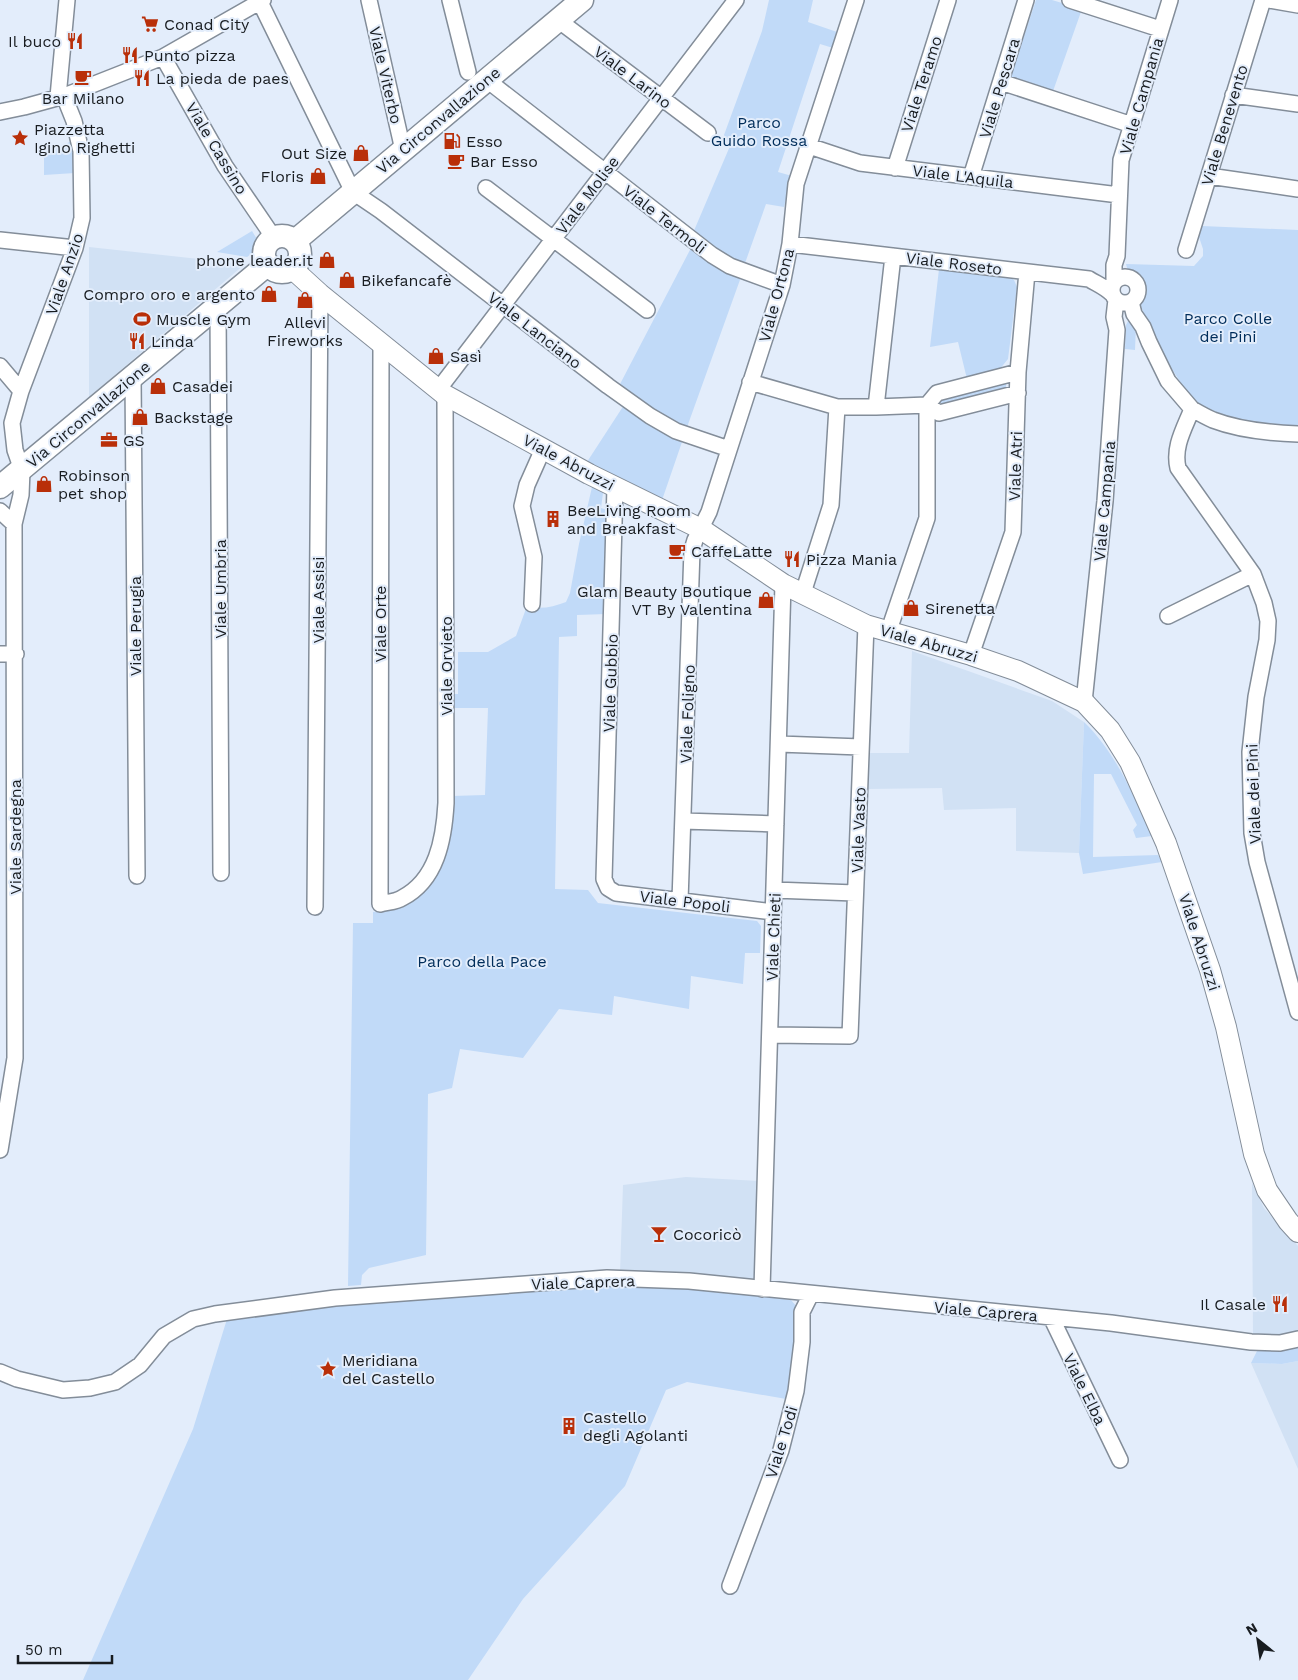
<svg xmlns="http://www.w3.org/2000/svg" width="1298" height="1680" viewBox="0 0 1298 1680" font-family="'Work Sans',sans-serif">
	<rect width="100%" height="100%" fill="#e3edfb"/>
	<path fill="#d1e1f4" d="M 89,247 L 245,264 L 89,397 Z
		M 912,651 L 1052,701 L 1084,722 L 1079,853 L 1016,851 L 1016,808 L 944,810 L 942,788 L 868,789 L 869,753 L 909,753 Z
		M 686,1177 L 759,1181 L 759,1283 L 620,1273 L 623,1185 Z
		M 1252,1183 L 1264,1208 L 1298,1246 L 1298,1334 L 1281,1338 L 1253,1337 Z
		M 1298,1361 L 1298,1469 L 1251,1363 L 1282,1364 Z"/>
	<path fill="#c1daf8" d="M 769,0 L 813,0 L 808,22 L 837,32 L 833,48 L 820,44 L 778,172 L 792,176 L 784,207 L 766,204 L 744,266 L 724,259 L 693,233 L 730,146 L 724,135 L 762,31 Z
		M 1036,0 L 1052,0 L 1082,9 L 1052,94 L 1009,81 Z
		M 73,141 L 75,173 L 44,175 L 44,151 Z
		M 1202,226 L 1298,230 L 1298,427 C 1275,425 1252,425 1230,419 C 1219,416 1205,409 1196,401 C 1179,387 1143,320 1139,298 C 1139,295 1140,290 1139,287 C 1138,281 1133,279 1130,275 C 1128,272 1127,268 1126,264 L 1194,266 L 1203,256 L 1203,249 L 1199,237 Z
		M 252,231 L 262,247 L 247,257 L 217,252 Z
		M 691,248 L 720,264 L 722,270 L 741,277 L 686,430 L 672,424 L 619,386 Z
		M 939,269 L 1008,276 L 1014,280 L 1017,287 L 1008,359 L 999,370 L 967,379 L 958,342 L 930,347 Z
		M 1129,319 L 1136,325 L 1135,350 L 1125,349 L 1126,325 Z
		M 1004,383 L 1006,384 L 1006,389 L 943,404 L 938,401 L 939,399 Z
		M 624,405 L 635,411 L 682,442 L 661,503 L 585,465 Z
		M 592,487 L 603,493 L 601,508 L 607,510 L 607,614 L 577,615 L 577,636 L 559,637 L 555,889 L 588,890 L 598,903 L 757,921 L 761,926 L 760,953 L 745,953 L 743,984 L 691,976 L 689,1009 L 614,996 L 612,1015 L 559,1009 L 523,1058 L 460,1049 L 452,1088 L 428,1094 L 426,1255 L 369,1268 L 362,1275 L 361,1285 L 348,1286 L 353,923 L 373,923 L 373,912 C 383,910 398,909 407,904 C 450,881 450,838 452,796 L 485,795 L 488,708 L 452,708 L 451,694 L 458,694 L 458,652 L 488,652 L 516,636 L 527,606 C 540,610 553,607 566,602 L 570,593 L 579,544 Z
		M 1084,722 C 1117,754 1133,795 1152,836 L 1136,838 L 1133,830 L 1137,825 L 1111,774 L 1094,774 L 1093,857 L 1158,855 L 1162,862 L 1083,874 L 1079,853 Z
		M 639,1283 L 677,1285 L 791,1300 L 797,1307 L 792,1400 L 687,1382 L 666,1390 L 625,1486 L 523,1599 L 468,1680 L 83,1680 L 193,1429 L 227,1319 L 363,1302 Z
		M 1298,1345 L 1298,1361 L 1282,1364 L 1251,1363 L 1258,1349 Z"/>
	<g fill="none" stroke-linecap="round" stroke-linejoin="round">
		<g stroke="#838d99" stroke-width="18">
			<path id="street" d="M 259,0 L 353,192 L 381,211 L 608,386 L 650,416 L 676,431 L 729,449
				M 369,0 L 403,150
				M 450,0 L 468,72
				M 1070,0 L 1160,29
				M 1269,0 L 1298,5
				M 558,20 L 708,133
				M 163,57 L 225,166 L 274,238
				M 487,80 L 712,255 L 730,266 L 782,285
				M 1001,82 L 1132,125
				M 1233,95 L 1298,104
				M 58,97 L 67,0
				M 0,112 L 24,107 L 64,96 L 163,57 L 263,0
				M 809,146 L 860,163 L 1119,195
				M 895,168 L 948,0
				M 1209,176 L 1298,189
				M 971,177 L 1026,0
				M 486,188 L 647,310
				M 0,240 L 75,248
				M 790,244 L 1089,279 C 1097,284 1105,287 1112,294
				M 1186,250 L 1263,0
				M1112 290a13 13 0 1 1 26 0a13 13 0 1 1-26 0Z
				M 1114,282 L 1114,265 L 1117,256 L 1121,160 L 1170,0
				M 1131,302 L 1134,314 L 1143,327 L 1149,342 L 1168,381 L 1192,409 C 1184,429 1173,447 1178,468 L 1253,574 L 1264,603 L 1268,621 L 1267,640 L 1256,697 L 1250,752 L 1252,833 L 1257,862 L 1298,1012
				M 218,305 L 221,873
				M 381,344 L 380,904 C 387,902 396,902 402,898 C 437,880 444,839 446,803 L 445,395
				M 0,366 L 21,391
				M 133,376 L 137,876
				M 750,382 L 837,407 L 876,407 L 927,405 L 939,413 L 1018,393
				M 438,390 L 736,0
				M 927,405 L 937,393 L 1018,372
				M 876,407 L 893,256
				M 1192,409 C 1199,413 1206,417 1213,420 C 1239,430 1270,433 1298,434
				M 615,487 L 604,879 L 608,888 L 616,893 L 773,912
				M 0,511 L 14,524
				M 803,593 L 831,505 L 837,407
				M 532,604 L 534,557 L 522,506 L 527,485 L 543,449
				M 1168,616 L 1253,574
				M 889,630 L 927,518 L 927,405
				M 0,654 L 16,654
				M 971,655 L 1013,532 L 1018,372 L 1027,272
				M 1084,702 L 1105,501 L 1117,330 L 1114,317 L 1116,300
				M 779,744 L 861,747
				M 683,821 L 776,824
				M 774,890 L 855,893
				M 680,901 L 692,550 L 695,540 L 709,512 L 782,285 L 790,244 L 796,184 L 856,0
				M 315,907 L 320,294
				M 770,1035 L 850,1036 L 866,625
				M 0,1150 L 15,1058 L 14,524 L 21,495 L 22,470 L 15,450 L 12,423 L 21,391 L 75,248 L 82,218 L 81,151 L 74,121 L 64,96
				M 762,1289 L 783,584
				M 1051,1317 L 1120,1460
				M 0,1372 L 17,1379 L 63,1390 L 90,1388 L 115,1382 L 140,1365 L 164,1336 L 193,1319 L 215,1314 L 335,1298 L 607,1278 L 689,1281 L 1111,1323 L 1251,1342 L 1280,1343 L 1298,1339
				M 730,1586 L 781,1450 L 796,1391 L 802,1342 L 802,1312 L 811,1294"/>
		</g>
		<g stroke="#838d99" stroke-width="22">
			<path id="secondary" d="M 294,267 L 297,273 L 320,294 L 445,395 L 589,474 L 701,529 L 783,584 L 866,625 L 971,655 L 1018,671 L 1084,702 L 1110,730 L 1130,762 L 1166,843 L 1210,970 L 1226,1027 L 1254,1154 L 1267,1190 L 1288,1221 L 1298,1232"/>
		</g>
		<g stroke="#838d99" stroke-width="25">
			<path id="primary" d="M264 254a18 18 0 1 1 36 0a18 18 0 1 1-36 0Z
				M 295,241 L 582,0
				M 0,487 L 268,264"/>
		</g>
		<use href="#street" stroke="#fff" stroke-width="15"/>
		<use href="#secondary" stroke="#fff" stroke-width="20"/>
		<use href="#primary" stroke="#fff" stroke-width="22"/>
	</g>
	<defs>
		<g id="supermarket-bare" transform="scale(1.35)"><path d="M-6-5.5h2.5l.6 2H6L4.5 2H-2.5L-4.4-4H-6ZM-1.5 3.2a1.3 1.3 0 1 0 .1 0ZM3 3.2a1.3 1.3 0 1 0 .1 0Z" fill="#b92f09" stroke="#e3edfb" stroke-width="2.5" paint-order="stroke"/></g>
		<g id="restaurant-bare" transform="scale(1.35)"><path d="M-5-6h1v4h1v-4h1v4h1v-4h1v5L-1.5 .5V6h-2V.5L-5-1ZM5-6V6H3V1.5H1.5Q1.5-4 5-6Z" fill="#b92f09" stroke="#e3edfb" stroke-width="2.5" paint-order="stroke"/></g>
		<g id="cafe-bare" transform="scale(1.35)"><path d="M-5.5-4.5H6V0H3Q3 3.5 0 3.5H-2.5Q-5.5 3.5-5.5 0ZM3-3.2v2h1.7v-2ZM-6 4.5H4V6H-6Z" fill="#b92f09" stroke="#e3edfb" stroke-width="2.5" paint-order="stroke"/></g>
		<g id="sight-bare" transform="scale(1.35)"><path d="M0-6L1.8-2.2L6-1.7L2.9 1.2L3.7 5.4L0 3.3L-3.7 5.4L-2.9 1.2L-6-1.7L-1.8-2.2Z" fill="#b92f09" stroke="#e3edfb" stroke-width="2.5" paint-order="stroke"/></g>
		<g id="fuel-bare" transform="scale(1.35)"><path d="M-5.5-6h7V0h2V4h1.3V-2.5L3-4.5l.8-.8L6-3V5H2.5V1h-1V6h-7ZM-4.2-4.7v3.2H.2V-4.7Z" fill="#b92f09" stroke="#e3edfb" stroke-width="2.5" paint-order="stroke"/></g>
		<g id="shop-bare" transform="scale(1.35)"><path d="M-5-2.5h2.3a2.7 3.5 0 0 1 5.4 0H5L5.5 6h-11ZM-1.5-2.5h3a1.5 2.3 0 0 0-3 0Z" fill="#b92f09" stroke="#e3edfb" stroke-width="2.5" paint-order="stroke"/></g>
		<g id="stadium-bare" transform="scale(1.35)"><path d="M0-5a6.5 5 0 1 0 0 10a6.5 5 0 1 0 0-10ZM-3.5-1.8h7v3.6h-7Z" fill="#b92f09" stroke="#e3edfb" stroke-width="2.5" paint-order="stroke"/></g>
		<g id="office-bare" transform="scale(1.35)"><path d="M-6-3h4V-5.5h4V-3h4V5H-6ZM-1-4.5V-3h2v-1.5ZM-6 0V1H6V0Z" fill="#b92f09" stroke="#e3edfb" stroke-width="2.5" paint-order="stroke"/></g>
		<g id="building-bare" transform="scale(1.35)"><path d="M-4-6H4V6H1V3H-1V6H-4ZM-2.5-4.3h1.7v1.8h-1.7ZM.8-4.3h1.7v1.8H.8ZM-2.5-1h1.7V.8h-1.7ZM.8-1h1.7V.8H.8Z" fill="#b92f09" stroke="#e3edfb" stroke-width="2.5" paint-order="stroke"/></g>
		<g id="bar-bare" transform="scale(1.35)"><path d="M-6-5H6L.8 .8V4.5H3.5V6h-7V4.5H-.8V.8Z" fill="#b92f09" stroke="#e3edfb" stroke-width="2.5" paint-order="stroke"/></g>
	</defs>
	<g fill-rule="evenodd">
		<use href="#supermarket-bare" x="150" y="24"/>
		<use href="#restaurant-bare" x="75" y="41"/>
		<use href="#restaurant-bare" x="130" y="55"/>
		<use href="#cafe-bare" x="83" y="77"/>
		<use href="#restaurant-bare" x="142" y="78"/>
		<use href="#sight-bare" x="20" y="138"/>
		<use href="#fuel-bare" x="452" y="141"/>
		<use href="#shop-bare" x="361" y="153"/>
		<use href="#cafe-bare" x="456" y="161"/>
		<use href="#shop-bare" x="318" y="176"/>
		<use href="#shop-bare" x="327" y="260"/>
		<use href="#shop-bare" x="347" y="280"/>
		<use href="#shop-bare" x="269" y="294"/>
		<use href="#shop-bare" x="305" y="300"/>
		<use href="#stadium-bare" x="142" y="319"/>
		<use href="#restaurant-bare" x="137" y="341"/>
		<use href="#shop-bare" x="436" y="356"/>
		<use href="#shop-bare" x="158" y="386"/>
		<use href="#shop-bare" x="140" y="417"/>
		<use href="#office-bare" x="109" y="440"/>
		<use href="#shop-bare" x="44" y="484"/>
		<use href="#building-bare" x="553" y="519"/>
		<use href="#cafe-bare" x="677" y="551"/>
		<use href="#restaurant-bare" x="792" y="559"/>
		<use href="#shop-bare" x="766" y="600"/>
		<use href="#shop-bare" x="911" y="608"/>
		<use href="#bar-bare" x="659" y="1234"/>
		<use href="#restaurant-bare" x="1280" y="1304"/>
		<use href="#sight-bare" x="328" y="1369"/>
		<use href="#building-bare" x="569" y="1426"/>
	</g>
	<g text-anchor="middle" stroke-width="4" stroke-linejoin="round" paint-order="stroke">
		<g font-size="16" fill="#181c20" stroke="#e3edfb" text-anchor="start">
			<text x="164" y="30">Conad City</text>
			<text x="61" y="47" text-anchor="end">Il buco</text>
			<text x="144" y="61">Punto pizza</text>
			<text x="156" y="84">La pieda de paes</text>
			<text x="83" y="104" text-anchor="middle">Bar Milano</text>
			<text x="34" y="135">Piazzetta<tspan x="34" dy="18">Igino Righetti</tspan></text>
			<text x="466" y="147">Esso</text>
			<text x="347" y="159" text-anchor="end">Out Size</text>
			<text x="470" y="167">Bar Esso</text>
			<text x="304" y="182" text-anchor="end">Floris</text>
			<text x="313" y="266" text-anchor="end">phone leader.it</text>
			<text x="361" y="286">Bikefancafè</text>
			<text x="255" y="300" text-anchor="end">Compro oro e argento</text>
			<text x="156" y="325">Muscle Gym</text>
			<text x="305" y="328" text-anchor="middle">Allevi<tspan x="305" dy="18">Fireworks</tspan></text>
			<text x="151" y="347">Linda</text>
			<text x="450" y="362">Sasì</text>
			<text x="172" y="392">Casadei</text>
			<text x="154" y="423">Backstage</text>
			<text x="123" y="446">GS</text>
			<text x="58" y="481">Robinson<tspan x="58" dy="18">pet shop</tspan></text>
			<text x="567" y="516">BeeLiving Room<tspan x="567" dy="18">and Breakfast</tspan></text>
			<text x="691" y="557">CaffeLatte</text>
			<text x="806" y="565">Pizza Mania</text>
			<text x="752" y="597" text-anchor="end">Glam Beauty Boutique<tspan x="752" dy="18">VT By Valentina</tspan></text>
			<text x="925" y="614">Sirenetta</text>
			<text x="673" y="1240">Cocoricò</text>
			<text x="1266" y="1310" text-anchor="end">Il Casale</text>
			<text x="342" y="1366">Meridiana<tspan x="342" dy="18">del Castello</tspan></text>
			<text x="583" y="1423">Castello<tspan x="583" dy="18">degli Agolanti</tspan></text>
		</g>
		<g font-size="16" fill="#181c20" stroke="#e3edfb">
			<text transform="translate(386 75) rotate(77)" y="6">Viale Viterbo</text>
			<text transform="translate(633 77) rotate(37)" y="6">Viale Larino</text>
			<text transform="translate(921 84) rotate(-72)" y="6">Viale Teramo</text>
			<text transform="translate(999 88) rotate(-73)" y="6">Viale Pescara</text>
			<text transform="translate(1141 96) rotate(-74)" y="6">Viale Campania</text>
			<text transform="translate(438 120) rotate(-40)" y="6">Via Circonvallazione</text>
			<text transform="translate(1224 125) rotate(-73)" y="6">Viale Benevento</text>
			<text transform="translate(217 148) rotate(59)" y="6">Viale Cassino</text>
			<text transform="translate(963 176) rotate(7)" y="6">Viale L'Aquila</text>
			<text transform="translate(587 195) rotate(-53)" y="6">Viale Molise</text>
			<text transform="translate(665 219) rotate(38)" y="6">Viale Termoli</text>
			<text transform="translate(954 263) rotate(7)" y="6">Viale Roseto</text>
			<text transform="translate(64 274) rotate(-71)" y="6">Viale Anzio</text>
			<text transform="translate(776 295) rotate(-75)" y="6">Viale Ortona</text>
			<text transform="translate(535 330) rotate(38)" y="6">Viale Lanciano</text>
			<text transform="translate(88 414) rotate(-40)" y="6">Via Circonvallazione</text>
			<text transform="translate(569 462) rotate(28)" y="6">Viale Abruzzi</text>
			<text transform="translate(1015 466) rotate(-88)" y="6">Viale Atri</text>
			<text transform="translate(1104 501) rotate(-85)" y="6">Viale Campania</text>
			<text transform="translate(220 589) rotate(-90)" y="6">Viale Umbria</text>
			<text transform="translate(318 600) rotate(-90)" y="6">Viale Assisi</text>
			<text transform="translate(380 624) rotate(-90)" y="6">Viale Orte</text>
			<text transform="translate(135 626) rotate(-90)" y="6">Viale Perugia</text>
			<text transform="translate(929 643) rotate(16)" y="6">Viale Abruzzi</text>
			<text transform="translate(446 666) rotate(-90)" y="6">Viale Orvieto</text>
			<text transform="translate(610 683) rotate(-88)" y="6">Viale Gubbio</text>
			<text transform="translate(687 714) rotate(-88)" y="6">Viale Foligno</text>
			<text transform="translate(1253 794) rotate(-92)" y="6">Viale dei Pini</text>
			<text transform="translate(858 830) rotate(-88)" y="6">Viale Vasto</text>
			<text transform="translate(15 837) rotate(-90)" y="6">Viale Sardegna</text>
			<text transform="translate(685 901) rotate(7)" y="6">Viale Popoli</text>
			<text transform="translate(773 937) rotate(-88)" y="6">Viale Chieti</text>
			<text transform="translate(1200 942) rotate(72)" y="6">Viale Abruzzi</text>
			<text transform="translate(583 1282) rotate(-2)" y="6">Viale Caprera</text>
			<text transform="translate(986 1311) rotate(5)" y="6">Viale Caprera</text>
			<text transform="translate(1085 1389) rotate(64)" y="6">Viale Elba</text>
			<text transform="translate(781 1442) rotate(-73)" y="6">Viale Todi</text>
		</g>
		<g font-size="16" fill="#002d5a" stroke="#e3edfb">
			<text x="759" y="128">Parco<tspan x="759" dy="18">Guido Rossa</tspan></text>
			<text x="1228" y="324">Parco Colle<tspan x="1228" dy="18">dei Pini</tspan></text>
			<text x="482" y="967">Parco della Pace</text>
		</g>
	</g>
	<g transform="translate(1258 1640) rotate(330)" stroke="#e3edfb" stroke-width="4" paint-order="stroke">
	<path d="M0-4L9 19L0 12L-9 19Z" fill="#181c20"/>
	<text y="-8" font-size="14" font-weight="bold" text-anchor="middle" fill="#181c20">N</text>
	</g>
	<path d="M18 1655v8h94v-8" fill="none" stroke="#181c20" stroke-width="2.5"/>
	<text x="25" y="1655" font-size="15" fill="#181c20" stroke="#e3edfb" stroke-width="4" paint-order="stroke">50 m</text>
</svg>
